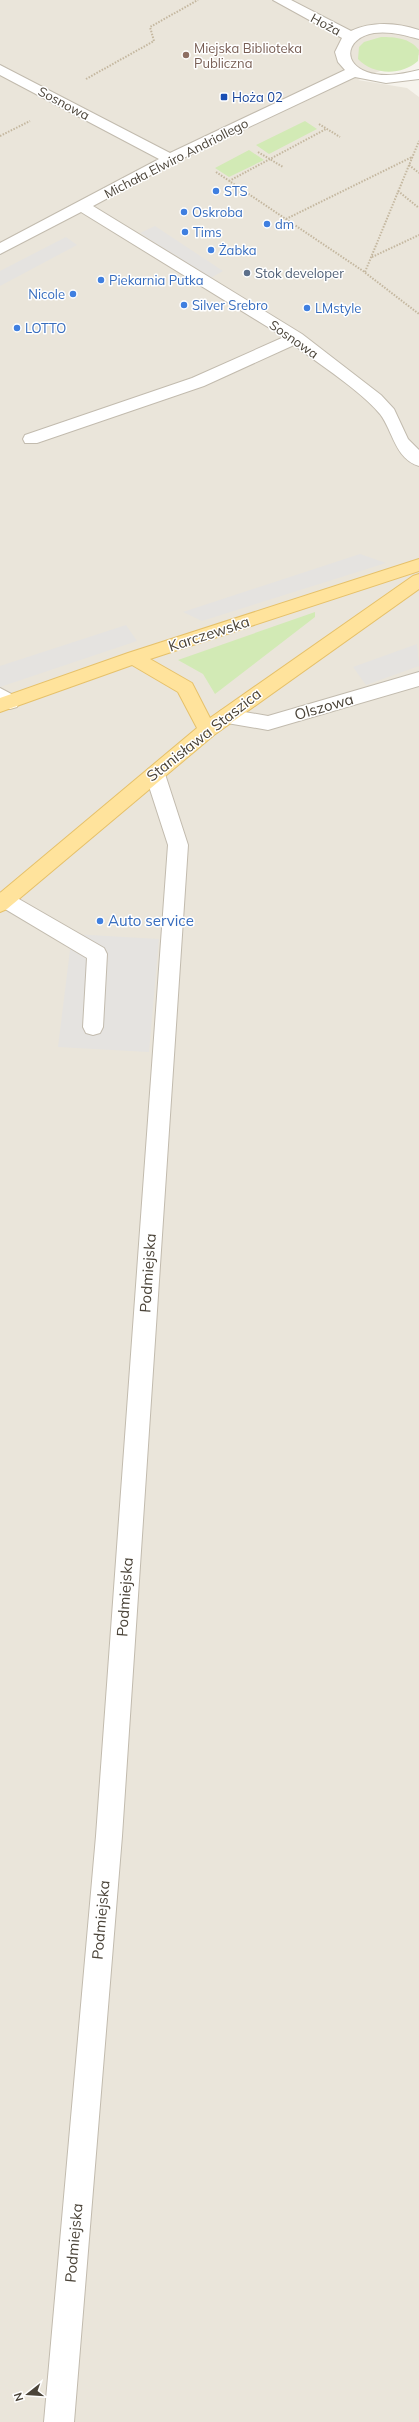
<svg xmlns="http://www.w3.org/2000/svg" width="419" height="2422" viewBox="0 0 419 2422" font-family="Mulish,sans-serif">
	<rect width="100%" height="100%" fill="#f6f3ec"/>
	<path fill="#eae5da" d="M 0,0 L 419,0 L 419,55 L 358,80 L 407,88 L 419,97 L 419,2422 L 0,2422 Z"/>
	<path fill="#d2eab5" d="M 381,37 C 395,37 410,38 419,50 L 418,61 C 401,76 373,75 358,59 L 359,47 L 364,42 Z
		M 305,121 L 317,129 L 269,154 L 256,145 Z
		M 249,150 L 264,160 L 229,177 L 215,168 Z
		M 315,612 L 315,617 L 215,694 L 203,674 L 178,660 Z"/>
	<path fill="#e5e3e0" d="M 155,226 L 223,271 L 209,279 L 140,233 Z
		M 66,237 L 77,245 L 0,286 L 0,271 Z
		M 360,554 L 386,563 L 202,621 L 183,612 Z
		M 126,625 L 137,641 L 0,687 L 0,666 Z
		M 417,644 L 419,666 L 366,685 L 353,667 Z
		M 72,934 L 159,939 L 149,1052 L 58,1047 Z"/>
	<g fill="none" stroke-linecap="round" stroke-linejoin="round">
		<g stroke="#c2bbae" stroke-width="2">
			<path id="minor" d="M 273,0 L 291,0 L 351,31 C 373,21 397,23 419,30 L 419,39 C 404,35 390,31 374,33 C 348,37 340,62 367,72 C 384,78 403,74 419,70 L 419,79 L 386,83 L 355,77 L 175,162 L 93,206 L 302,334 L 381,395 L 394,409 L 408,439 L 419,450 L 419,466 C 395,459 393,431 380,414 C 360,390 320,365 294,345 L 204,386 L 37,443 L 25,443 L 23,439 L 25,435 L 192,378 L 284,337 L 81,212 L 0,254 L 0,243 L 159,159 L 0,75 L 0,65 L 170,153 L 345,70 L 338,62 L 335,52 L 342,38 Z
				M 419,672 L 419,686 L 268,730 L 227,723 L 220,721 L 218,716 L 220,711 L 227,709 L 268,716 Z
				M 0,688 L 17,697 L 19,702 L 17,707 L 10,709 L 0,704 Z
				M 155,767 L 162,769 L 165,774 L 188,845 L 122,1836 L 74,2422 L 44,2422 L 96,1836 L 168,845 L 145,774 L 148,769 Z
				M 5,891 L 104,948 L 107,954 L 103,1027 L 100,1033 L 93,1035 L 86,1033 L 83,1027 L 87,958 L 0,906 L 0,893 Z"/>
		</g>
		<g stroke="#e6c16a" stroke-width="2">
			<path id="major" d="M 419,559 L 419,571 L 150,659 L 192,683 L 210,718 L 413,576 L 419,574 L 419,589 L 214,735 L 7,909 L 0,912 L 0,893 L 197,728 L 178,692 L 132,665 L 0,712 L 0,698 L 128,653 Z"/>
		</g>
		<path stroke="#c4b79f" stroke-width="2" stroke-dasharray="1.5 1.5" stroke-linecap="butt" d="M 86,79 L 154,41 L 150,27 L 198,0
			M 319,124 L 340,137
			M 0,136 L 30,121
			M 258,152 L 283,167
			M 409,165 L 419,173
			M 216,172 L 363,271 L 419,314
			M 229,181 L 326,129
			M 398,191 L 419,208
			M 286,219 L 412,157
			M 372,257 L 419,235
			M 365,272 L 419,141"/>
		<use href="#minor" fill="#fff" fill-rule="evenodd"/>
		<use href="#major" fill="#ffe39c" fill-rule="evenodd"/>
	</g>
	<circle fill="#8d6e63" stroke="#fff" stroke-width="1.5" cx="186" cy="55" r="4"/>
	<rect fill="#1a4fb4" stroke="#fff" stroke-width="1.5" x="220" y="93" width="8" height="8" rx="2"/>
	<g fill="#3f7fe0" stroke="#fff" stroke-width="1.5">
		<circle cx="216" cy="191" r="4"/>
		<circle cx="184" cy="212" r="4"/>
		<circle cx="267" cy="224" r="4"/>
		<circle cx="185" cy="232" r="4"/>
		<circle cx="211" cy="250" r="4"/>
		<circle cx="101" cy="280" r="4"/>
		<circle cx="73" cy="294" r="4"/>
		<circle cx="184" cy="305" r="4"/>
		<circle cx="307" cy="308" r="4"/>
		<circle cx="17" cy="328" r="4"/>
		<circle cx="100" cy="921" r="4"/>
	</g>
	<circle fill="#5c6f8a" stroke="#fff" stroke-width="1.5" cx="247" cy="273" r="4"/>
	<g text-anchor="middle" stroke-width="3" stroke-linejoin="round" paint-order="stroke">
		<g font-size="13" fill="#4b4439" stroke="#fff">
			<text transform="translate(326 24) rotate(28)" y="5">Hoża</text>
			<text transform="translate(64 103) rotate(28)" y="5">Sosnowa</text>
			<text transform="translate(176 158) rotate(-27)" y="5">Michała Elwiro Andriollego</text>
			<text transform="translate(294 339) rotate(35)" y="5">Sosnowa</text>
		</g>
		<g font-size="13" fill="#785e54" stroke="#fff" text-anchor="start">
			<text x="194" y="53">Miejska Biblioteka<tspan x="194" dy="15">Publiczna</tspan></text>
		</g>
		<g font-size="13" fill="#164399" stroke="#fff" text-anchor="start">
			<text x="232" y="102">Hoża 02</text>
		</g>
		<g font-size="13" fill="#366cbe" stroke="#fff" text-anchor="start">
			<text x="224" y="196">STS</text>
			<text x="192" y="217">Oskroba</text>
			<text x="275" y="229">dm</text>
			<text x="193" y="237">Tims</text>
			<text x="219" y="255">Żabka</text>
			<text x="109" y="285">Piekarnia Putka</text>
			<text x="65" y="299" text-anchor="end">Nicole</text>
			<text x="192" y="310">Silver Srebro</text>
			<text x="315" y="313">LMstyle</text>
			<text x="25" y="333">LOTTO</text>
		</g>
		<g font-size="13" fill="#4e5e75" stroke="#fff" text-anchor="start">
			<text x="255" y="278">Stok developer</text>
		</g>
		<g font-size="15" fill="#4b4439" stroke="#fff">
			<text transform="translate(209 634) rotate(-18)" y="5">Karczewska</text>
			<text transform="translate(324 707) rotate(-16)" y="5">Olszowa</text>
			<text transform="translate(204 735) rotate(-38)" y="5">Stanisława Staszica</text>
			<text transform="translate(148 1273) rotate(-86)" y="5">Podmiejska</text>
			<text transform="translate(125 1597) rotate(-86)" y="5">Podmiejska</text>
			<text transform="translate(101 1920) rotate(-85)" y="5">Podmiejska</text>
			<text transform="translate(74 2243) rotate(-85)" y="5">Podmiejska</text>
		</g>
		<g font-size="15" fill="#366cbe" stroke="#fff" text-anchor="start">
			<text x="108" y="926">Auto service</text>
		</g>
	</g>
	<g transform="translate(28 2394) rotate(253)" stroke="#ffffff" stroke-width="3" paint-order="stroke">
	<path d="M0-3L7 15L0 10L-7 15Z" fill="#4b4439"/>
	<text y="-6" font-size="11" font-weight="bold" text-anchor="middle" fill="#4b4439">N</text>
	</g>
</svg>
